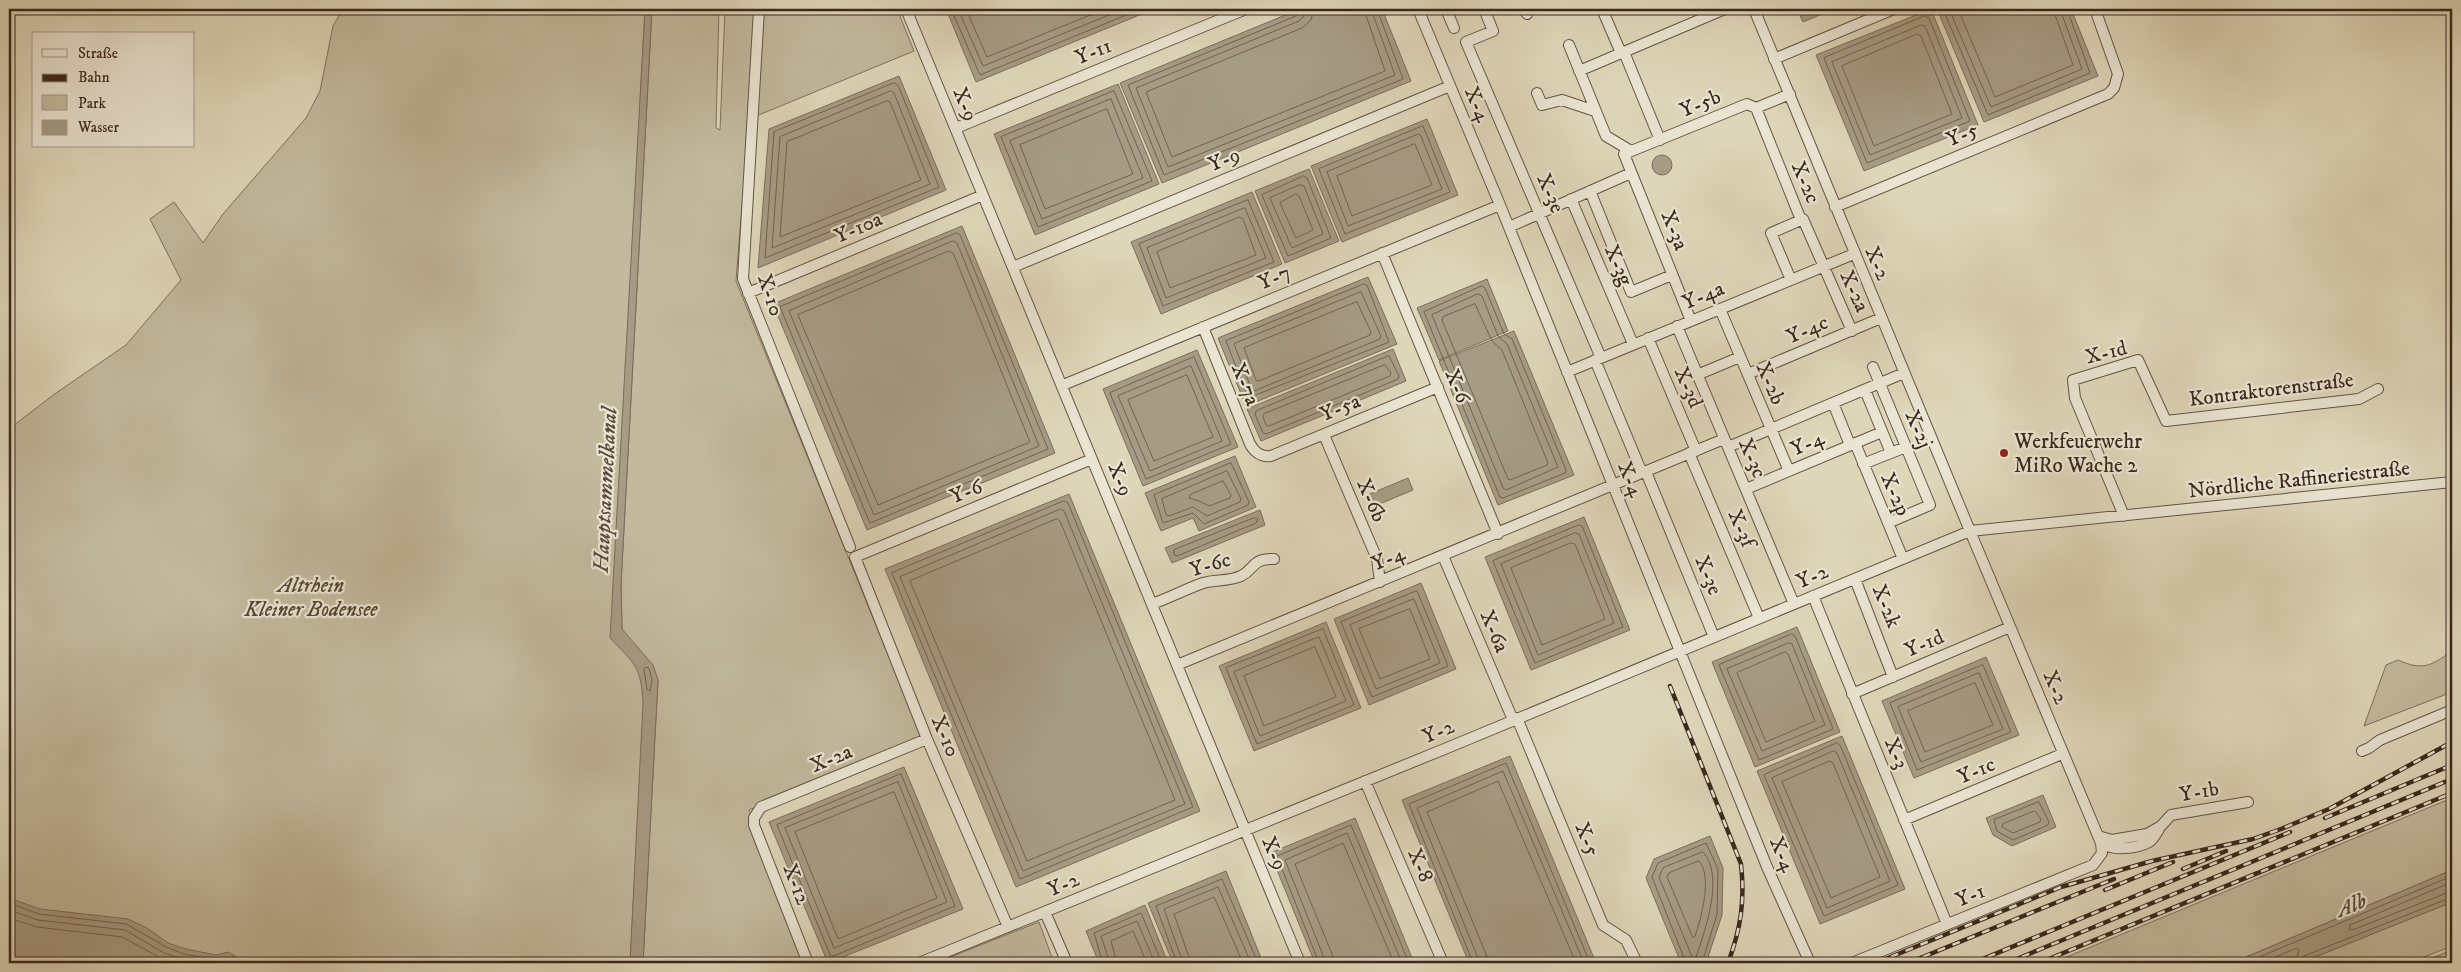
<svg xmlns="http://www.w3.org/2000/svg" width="2461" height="972" viewBox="0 0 2461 972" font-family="'IM FELL DW Pica',serif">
	<rect width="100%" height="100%" fill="#ded6b9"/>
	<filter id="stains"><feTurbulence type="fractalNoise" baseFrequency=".004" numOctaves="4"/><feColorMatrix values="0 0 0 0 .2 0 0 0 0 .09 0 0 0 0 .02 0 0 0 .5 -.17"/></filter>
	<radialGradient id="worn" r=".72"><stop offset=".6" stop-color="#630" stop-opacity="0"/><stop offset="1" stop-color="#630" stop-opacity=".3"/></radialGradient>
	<path fill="#c2b99e" stroke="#7e715d" d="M 343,9 L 645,9 L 612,637 L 635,664 L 645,686 L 630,963 L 9,963 L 9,429 L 56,393 L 126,345 L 181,280 L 150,219 L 174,202 L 203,243 L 223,214 L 306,118 L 320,91 L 333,26 Z
		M 652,9 L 719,9 L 716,128 L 720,130 L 725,9 L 897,9 L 914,51 L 749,119 L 736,281 L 921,736 L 749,810 L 808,963 L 643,963 L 658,680 L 622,630 L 621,584 Z
		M 2452,651 L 2452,692 L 2364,726 L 2386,665 L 2398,660 C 2423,671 2431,666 2452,651 Z
		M 2452,798 L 2452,870 L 2232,963 L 2052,963 Z
		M 2452,902 L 2452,946 L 2409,963 L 2300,963 Z
		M 1039,922 L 1054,963 L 935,963 Z
		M 2452,950 L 2452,963 L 2420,963 Z"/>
	<path fill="#a69b84" stroke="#7a6d5a" d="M 645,9 L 652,9 L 621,584 L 622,629 L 653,665 L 658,680 L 643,963 L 630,963 L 643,703 C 641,666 635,664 610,638 Z
		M 946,9 L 1154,9 L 976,82 Z
		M 1300,9 L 1382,9 L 1411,81 L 1162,183 L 1120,83 Z
		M 1797,9 L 1834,9 L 1803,22 Z
		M 1931,9 L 1978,125 L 1864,171 L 1816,55 Z
		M 1937,9 L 2071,9 L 2098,76 L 1984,122 Z
		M 899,76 L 946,190 L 758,268 L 769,129 Z
		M 1118,84 L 1159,184 L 1035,235 L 994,134 Z
		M 1427,119 L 1458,195 L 1342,242 L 1311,166 Z
		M1652 165a10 10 0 1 1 20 0a10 10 0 1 1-20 0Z
		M 1309,169 L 1339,241 L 1285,263 L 1255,191 Z
		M 1252,192 L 1282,264 L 1161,314 L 1131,242 Z
		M 962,226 L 1055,453 L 867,530 L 773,304 Z
		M 1368,277 L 1397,344 L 1246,406 L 1218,338 Z
		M 1487,279 L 1508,331 L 1439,360 L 1417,308 Z
		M 1514,331 L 1574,475 L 1498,505 L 1439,361 Z
		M 1393,349 L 1406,381 L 1261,441 L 1247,409 Z
		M 1197,350 L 1238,447 L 1143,486 L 1103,389 Z
		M 1235,456 L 1256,507 L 1199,531 L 1193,518 L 1161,531 L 1145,493 Z
		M 1408,478 L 1413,490 L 1370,508 L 1365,496 Z
		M 1069,494 L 1200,811 L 1016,887 L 885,569 Z
		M 1260,510 L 1265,525 L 1172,563 L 1165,548 Z
		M 1584,517 L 1630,630 L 1531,670 L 1485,557 Z
		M 1421,583 L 1456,669 L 1369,705 L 1334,619 Z
		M 1326,622 L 1361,708 L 1254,751 L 1219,666 Z
		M 1797,627 L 1840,732 L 1755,767 L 1712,662 Z
		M 1986,657 L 2019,735 L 1914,778 L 1882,701 Z
		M 1842,736 L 1905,889 L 1820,924 L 1757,771 Z
		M 1510,756 L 1596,963 L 1469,963 L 1402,800 Z
		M 904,767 L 963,909 L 828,963 L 769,822 Z
		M 2043,795 L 2056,827 L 2012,846 L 1993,835 L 1986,818 Z
		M 1355,818 L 1414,963 L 1315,963 L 1270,853 Z
		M 1710,836 L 1723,868 L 1722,915 L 1706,963 L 1681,963 L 1646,878 L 1654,859 Z
		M 2452,870 L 2452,902 L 2300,963 L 2232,963 Z
		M 1226,871 L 1263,963 L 1173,963 L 1148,903 Z
		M 9,898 L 40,909 L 128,919 L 147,928 L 168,943 L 186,949 L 216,955 L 228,952 L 247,963 L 9,963 Z
		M 1145,905 L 1168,963 L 1099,963 L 1086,931 Z"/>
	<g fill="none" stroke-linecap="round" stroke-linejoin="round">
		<path stroke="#706250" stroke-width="1" d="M 951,9 L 980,75 L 1141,9
			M 958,9 L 983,66 L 1124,9
			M 966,9 L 987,57 L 1105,9
			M 1300,9 L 1296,16 L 1128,85 L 1164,175 L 1403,79 L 1377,9
			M 1306,9 L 1304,16 L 1299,21 L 1136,88 L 1168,167 L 1395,75 L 1371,9
			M 1314,9 L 1311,20 L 1302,28 L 1146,92 L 1172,157 L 1385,71 L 1364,9
			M 1943,9 L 1988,115 L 2090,73 L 2067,9
			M 1949,9 L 1991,107 L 2082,69 L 2060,9
			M 1958,9 L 1995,97 L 2073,65 L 2053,9
			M 1925,16 L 1929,18 L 1970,121 L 1867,163 L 1824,58 Z
			M 1922,25 L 1925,26 L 1962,118 L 1870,155 L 1832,62 Z
			M 1918,34 L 1921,36 L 1952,114 L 1874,146 L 1842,66 Z
			M 894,83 L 898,85 L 939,187 L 765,258 L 774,132 Z
			M 891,91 L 894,93 L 930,184 L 772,248 L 780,137 Z
			M 1114,91 L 1152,181 L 1038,227 L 1001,137 Z
			M 1111,99 L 1143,178 L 1042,219 L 1010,141 Z
			M 887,101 L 890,102 L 921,180 L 780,237 L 787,142 Z
			M 1107,109 L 1133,174 L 1045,209 L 1020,145 Z
			M 1423,126 L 1450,192 L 1345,234 L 1319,169 Z
			M 1419,134 L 1421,136 L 1442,189 L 1348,226 L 1327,172 Z
			M 1415,144 L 1432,185 L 1352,216 L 1337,176 Z
			M 1304,176 L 1307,178 L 1331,238 L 1288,256 L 1262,195 Z
			M 1300,185 L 1304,186 L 1323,234 L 1292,248 L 1270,198 Z
			M 1296,194 L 1299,196 L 1313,230 L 1296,238 L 1280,203 Z
			M 1248,200 L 1274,262 L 1163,306 L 1139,244 Z
			M 1245,208 L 1266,258 L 1166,298 L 1147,248 Z
			M 1240,217 L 1243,219 L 1256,255 L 1170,288 L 1157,252 Z
			M 957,233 L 960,235 L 1048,449 L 870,523 L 780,307 Z
			M 953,241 L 957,243 L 1039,446 L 874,515 L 789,311 Z
			M 949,251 L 953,253 L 1030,442 L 878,505 L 798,315 Z
			M 1364,284 L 1367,285 L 1389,342 L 1248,398 L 1226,341 Z
			M 1482,286 L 1485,288 L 1504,334 L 1512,339 L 1566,470 L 1565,473 L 1503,498 L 1500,497 L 1424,312 Z
			M 1361,292 L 1381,336 L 1380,339 L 1254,391 L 1252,390 L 1234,344 Z
			M 1478,294 L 1482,296 L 1498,336 L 1507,344 L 1558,467 L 1506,490 L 1503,488 L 1432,315 Z
			M 1357,302 L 1371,332 L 1370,335 L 1259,381 L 1256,380 L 1244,348 Z
			M 1475,304 L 1492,341 L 1502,350 L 1548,463 L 1547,465 L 1510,480 L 1508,479 L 1442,320 L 1443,317 Z
			M 1389,356 L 1399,376 L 1398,379 L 1266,434 L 1263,433 L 1255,414 L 1256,411 Z
			M 1194,357 L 1231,444 L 1146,479 L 1110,393 Z
			M 1385,365 L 1391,373 L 1390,376 L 1269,426 L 1266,425 L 1263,417 L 1264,414 Z
			M 1191,366 L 1222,441 L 1150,471 L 1118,396 Z
			M 1187,375 L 1213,437 L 1154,461 L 1128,400 Z
			M 1231,463 L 1249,502 L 1248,505 L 1204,524 L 1193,513 L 1163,523 L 1154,495 Z
			M 1227,471 L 1241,499 L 1240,502 L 1207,516 L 1193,507 L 1169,516 L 1166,515 L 1162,499 Z
			M 1223,481 L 1231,495 L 1230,498 L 1209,506 L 1199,501 L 1189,498 L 1190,495 Z
			M 1064,501 L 1068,503 L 1193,807 L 1020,879 L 892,573 Z
			M 1061,509 L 1064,511 L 1185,804 L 1023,871 L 900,577 Z
			M 1254,518 L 1258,519 L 1256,523 L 1177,556 L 1174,555 L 1174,550 Z
			M 1057,519 L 1060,521 L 1175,800 L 1027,861 L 910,581 Z
			M 1579,525 L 1582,526 L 1623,627 L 1535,663 L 1493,561 Z
			M 1575,533 L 1579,534 L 1614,623 L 1538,655 L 1501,564 Z
			M 1571,543 L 1575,544 L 1605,619 L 1542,645 L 1511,568 Z
			M 1417,591 L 1448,666 L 1372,697 L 1341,622 Z
			M 1414,599 L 1440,663 L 1376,689 L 1350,625 Z
			M 1410,609 L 1430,659 L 1380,679 L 1359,629 Z
			M 1323,629 L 1354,705 L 1257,744 L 1226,668 Z
			M 1792,634 L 1795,636 L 1833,729 L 1759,760 L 1719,665 Z
			M 1319,637 L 1346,701 L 1260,736 L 1234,672 Z
			M 1789,643 L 1792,644 L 1825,725 L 1762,751 L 1727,669 Z
			M 1315,647 L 1336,697 L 1264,726 L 1244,676 Z
			M 1785,652 L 1788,654 L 1815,721 L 1766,742 L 1737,673 Z
			M 1983,665 L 2011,732 L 1917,770 L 1890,703 Z
			M 646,667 L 649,668 L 652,680 L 650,691 L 647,689 L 644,669 Z
			M 1979,673 L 2003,729 L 1921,762 L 1898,707 Z
			M 1975,683 L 1993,725 L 1925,752 L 1908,711 Z
			M 1837,743 L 1840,745 L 1898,885 L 1824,916 L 1764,775 Z
			M 1834,751 L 1837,753 L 1890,881 L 1827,908 L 1772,778 Z
			M 1830,761 L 1833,763 L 1880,877 L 1831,898 L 1782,782 Z
			M 901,774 L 955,906 L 831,957 L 777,825 Z
			M 898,782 L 947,902 L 834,948 L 785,828 Z
			M 894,792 L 937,898 L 838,939 L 795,832 Z
			M 2039,802 L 2049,822 L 2048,825 L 2013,840 L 1997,831 L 1994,820 Z
			M 2035,811 L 2041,819 L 2040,822 L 2013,833 L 2002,827 L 2003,824 Z
			M 1703,852 C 1725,875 1705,931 1696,957 L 1693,959 L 1659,877 L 1663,868 Z
			M 1699,861 C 1713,876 1701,919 1695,936 L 1693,938 L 1667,877 L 1669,873 Z
			M 2452,882 L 2350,925 L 2349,929 L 2352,930 L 2452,891
			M 9,903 L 39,914 L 126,924 L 166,947 L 184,954 L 215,960 L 227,958 L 238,963
			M 9,910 L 38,920 L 125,930 L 164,953 L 196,963
			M 9,918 L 37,927 L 122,937 L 170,963
			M 1103,963 L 1094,933 L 1141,913 L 1162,963
			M 1110,963 L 1101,936 L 1137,921 L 1155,963
			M 1117,963 L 1111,941 L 1133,931 L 1147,963
			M 1177,963 L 1156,906 L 1222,879 L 1258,963
			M 1183,963 L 1164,909 L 1218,887 L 1251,963
			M 1191,963 L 1174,914 L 1214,897 L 1243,963
			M 1319,963 L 1277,856 L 1351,825 L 1409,963
			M 1326,963 L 1285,860 L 1347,833 L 1402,963
			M 1333,963 L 1332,954 L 1295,864 L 1343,843 L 1394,963
			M 1473,963 L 1409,804 L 1506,763 L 1590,963
			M 1480,963 L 1417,808 L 1503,771 L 1584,963
			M 1487,963 L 1486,954 L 1427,812 L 1498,781 L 1576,963
			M 1686,963 L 1652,877 L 1658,863 L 1706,843 L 1718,869 L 1717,914 L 1702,963
			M 2245,963 L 2452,876
			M 2261,963 L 2297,948 L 2299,951 L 2294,963
			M 2301,963 L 2304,956 L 2452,897"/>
		<g stroke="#625443" stroke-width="12">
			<path id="minor" d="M 759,9 L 743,279 L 850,547
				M 906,9 L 1300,963
				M 1418,9 L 1500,205 L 1767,867 L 1810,963
				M 1446,9 L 1454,28
				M 1484,9 L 1493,31 L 1466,42 L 1601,358
				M 1524,9 L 1527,14
				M 1602,9 L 1621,53
				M 1569,45 L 1606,136 L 1631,151
				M 1624,52 L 1660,140
				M 1774,59 L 1894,9
				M 1579,71 L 1725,9
				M 1537,93 L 1542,105 L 1562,100 L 1595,111
				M 1756,108 L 1801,220 L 1803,219 L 1852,331
				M 956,128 L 1246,9
				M 1590,191 L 1631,292 L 1672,275
				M 1571,199 L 1633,344
				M 1835,207 L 2108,94 L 2114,88 L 2118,74 L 2095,9
				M 1509,227 L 1631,173
				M 1382,253 L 1498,534
				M 1013,267 L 1450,86
				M 1791,280 L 1771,233 L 1801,220
				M 748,293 L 983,195
				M 1720,309 L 1789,471
				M 1691,321 L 1624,154 L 1747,104 L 1756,108 L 1790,94
				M 1677,326 L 1794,604
				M 1203,327 L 1250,444 C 1255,453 1261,457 1271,456 L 1438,387
				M 1648,338 L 1696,451
				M 1595,360 L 1642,473
				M 1873,367 L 1930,505 L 1888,523
				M 1567,372 L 1854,254
				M 1748,374 L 1881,318
				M 1697,375 L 1740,357
				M 1063,385 L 1500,205
				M 1865,390 L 1891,453
				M 1833,403 L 1850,445
				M 1324,435 L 1377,559 L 1380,582
				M 1855,443 L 1903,559
				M 1728,447 L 1904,373
				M 1689,453 L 1759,618
				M 1863,464 L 1906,447
				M 1646,472 L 1714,637
				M 1746,489 L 1882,432
				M 2124,516 L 2075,398 L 2073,380 L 2138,360 L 2166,421 L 2359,399 L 2378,389
				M 1443,556 L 1513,720
				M 1855,579 L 1893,677
				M 1813,596 L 1947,924
				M 1152,604 C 1169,598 1186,589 1203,583 C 1216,579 1227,582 1241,576 C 1255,569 1252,558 1274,559
				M 1177,665 L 1724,439
				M 1852,694 L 2010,627
				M 1517,718 L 1603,925 L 1626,940 L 1637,963
				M 2362,751 L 2369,748 L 2380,740 L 2452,710
				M 1365,781 L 1443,963
				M 1904,820 L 2062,754
				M 2098,836 L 2112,840 L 2147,834 L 2161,826 L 2171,815 L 2248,802
				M 2101,843 C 2113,851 2136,849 2149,842 C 2153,840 2156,834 2159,829
				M 1045,912 L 1067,963
				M 1008,927 L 927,739 L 855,557 L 1092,459
				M 808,963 L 754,825 L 754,818 L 761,807 L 927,739
				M 919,963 L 1447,748 L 1970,531 L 1754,9
				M 1852,963 L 2093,865 L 2102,853 L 2101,843 L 1970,531 L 2452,482"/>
		</g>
		<use href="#minor" stroke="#eae4d2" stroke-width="10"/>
		<g stroke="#39291c" stroke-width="4.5">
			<path id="rail" d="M 1670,686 L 1741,864 C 1745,901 1741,928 1728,963
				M 2325,818 L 2452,765
				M 2183,869 L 2226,851
				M 2105,890 L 2173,862
				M 1876,963 L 2061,887 L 2152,861 L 2253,839 L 2281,829 L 2329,809 L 2452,742
				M 1908,963 L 2114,879
				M 1973,963 L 2290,832
				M 2007,963 L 2452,779
				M 2039,963 L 2452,793"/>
		</g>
		<use href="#rail" stroke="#eae4d2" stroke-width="2.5" stroke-dasharray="8" stroke-linecap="butt"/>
	</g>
	<circle fill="#8f2418" stroke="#eae4d2" stroke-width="2" cx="2004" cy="453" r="5"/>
	<g text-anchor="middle" stroke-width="4.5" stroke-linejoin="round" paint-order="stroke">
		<g font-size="21" fill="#39291c" stroke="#eae4d2">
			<text transform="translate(1093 51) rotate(-22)" y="7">Y-11</text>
			<text transform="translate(1700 103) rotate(-22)" y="7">Y-5b</text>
			<text transform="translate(966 104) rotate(68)" y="7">X-9</text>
			<text transform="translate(1478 104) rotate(67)" y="7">X-4</text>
			<text transform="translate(1962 134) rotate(-22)" y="7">Y-5</text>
			<text transform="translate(1224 159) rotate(-22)" y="7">Y-9</text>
			<text transform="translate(1806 182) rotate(67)" y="7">X-2c</text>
			<text transform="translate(1551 193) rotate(67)" y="7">X-3e</text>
			<text transform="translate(858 227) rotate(-23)" y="7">Y-10a</text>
			<text transform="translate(1675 230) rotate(68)" y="7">X-3a</text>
			<text transform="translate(1878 263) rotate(67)" y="7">X-2</text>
			<text transform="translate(1619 265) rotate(67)" y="7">X-3g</text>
			<text transform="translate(1274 277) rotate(-22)" y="7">Y-7</text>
			<text transform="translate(1855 291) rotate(66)" y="7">X-2a</text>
			<text transform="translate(771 295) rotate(72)" y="7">X-10</text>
			<text transform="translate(1703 295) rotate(-22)" y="7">Y-4a</text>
			<text transform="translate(1807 329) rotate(-23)" y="7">Y-4c</text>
			<text transform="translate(2106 352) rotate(-14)" y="7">X-1d</text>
			<text transform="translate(1771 383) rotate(67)" y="7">X-2b</text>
			<text transform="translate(1246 384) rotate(68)" y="7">X-7a</text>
			<text transform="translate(1458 386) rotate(68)" y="7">X-6</text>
			<text transform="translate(1689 387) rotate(67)" y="7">X-3d</text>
			<text transform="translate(2271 389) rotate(-7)" y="7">Kontraktorenstraße</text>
			<text transform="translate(1340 407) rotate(-22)" y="7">Y-5a</text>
			<text transform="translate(1919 429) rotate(67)" y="7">X-2j</text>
			<text transform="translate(1807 443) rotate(-23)" y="7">Y-4</text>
			<text transform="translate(1753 458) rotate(67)" y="7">X-3c</text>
			<text transform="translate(1121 479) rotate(68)" y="7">X-9</text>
			<text transform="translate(1631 479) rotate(68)" y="7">X-4</text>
			<text transform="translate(2299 479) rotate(-6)" y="7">Nördliche Raffineriestraße</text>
			<text transform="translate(966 491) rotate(-22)" y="7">Y-6</text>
			<text transform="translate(1896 494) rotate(67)" y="7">X-2p</text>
			<text transform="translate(1372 500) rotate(67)" y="7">X-6b</text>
			<text transform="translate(1742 528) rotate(67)" y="7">X-3f</text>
			<text transform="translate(1388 558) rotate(-22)" y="7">Y-4</text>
			<text transform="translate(1210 564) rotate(-16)" y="7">Y-6c</text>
			<text transform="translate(1709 575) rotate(68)" y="7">X-3e</text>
			<text transform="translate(1812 576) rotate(-22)" y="7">Y-2</text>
			<text transform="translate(1887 606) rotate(68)" y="7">X-2k</text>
			<text transform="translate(1495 631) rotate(67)" y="7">X-6a</text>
			<text transform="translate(1924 643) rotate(-23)" y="7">Y-1d</text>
			<text transform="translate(2056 687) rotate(67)" y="7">X-2</text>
			<text transform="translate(1438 731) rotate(-22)" y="7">Y-2</text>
			<text transform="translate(946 736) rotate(67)" y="7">X-10</text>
			<text transform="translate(1897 753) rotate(68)" y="7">X-3</text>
			<text transform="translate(831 758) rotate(-22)" y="7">X-2a</text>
			<text transform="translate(1976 770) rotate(-23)" y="7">Y-1c</text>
			<text transform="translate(2199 791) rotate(-10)" y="7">Y-1b</text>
			<text transform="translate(1588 839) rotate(68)" y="7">X-5</text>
			<text transform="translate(1275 853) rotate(67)" y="7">X-9</text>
			<text transform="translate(1783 854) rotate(67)" y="7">X-4</text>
			<text transform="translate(1421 865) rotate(67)" y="7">X-8</text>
			<text transform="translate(797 884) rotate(69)" y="7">X-12</text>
			<text transform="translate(1063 884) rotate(-22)" y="7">Y-2</text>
			<text transform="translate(1970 895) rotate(-22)" y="7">Y-1</text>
		</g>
		<g font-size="21" fill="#39291c" stroke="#eae4d2" text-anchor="start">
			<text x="2014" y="448">Werkfeuerwehr<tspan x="2014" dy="24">MiRo Wache 2</tspan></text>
		</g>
		<g font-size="21" font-style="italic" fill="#544636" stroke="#eae4d2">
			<text x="311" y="592">Altrhein<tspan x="311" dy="24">Kleiner Bodensee</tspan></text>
		</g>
		<g font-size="22" font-style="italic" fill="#5a4b3b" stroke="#eae4d2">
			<text transform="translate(604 490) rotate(-87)" y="8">Hauptsammelkanal</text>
			<text transform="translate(2351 904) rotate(-22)" y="8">Alb</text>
		</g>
	</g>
	<rect width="2461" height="972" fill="none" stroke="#ded6b9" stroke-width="30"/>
	<rect x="10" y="10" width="2441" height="952" fill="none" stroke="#39291c" stroke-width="2.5"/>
	<rect x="15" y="15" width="2431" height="942" fill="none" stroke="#39291c"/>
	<rect x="32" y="32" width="162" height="115" fill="#eae4d2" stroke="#a39989"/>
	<rect x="42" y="49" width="25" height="8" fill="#eae4d2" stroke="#a39989"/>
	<text x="78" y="58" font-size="15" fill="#39291c">Straße</text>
	<rect x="42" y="74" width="25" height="8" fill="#39291c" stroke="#a39989"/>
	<text x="78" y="82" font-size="15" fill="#39291c">Bahn</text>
	<rect x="42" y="95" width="25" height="15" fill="#c2b99e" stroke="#a39989"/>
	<text x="78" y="108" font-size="15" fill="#39291c">Park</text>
	<rect x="42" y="120" width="25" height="15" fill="#a69b84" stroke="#a39989"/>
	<text x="78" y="132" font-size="15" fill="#39291c">Wasser</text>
	<rect width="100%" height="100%" filter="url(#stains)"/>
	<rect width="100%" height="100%" fill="url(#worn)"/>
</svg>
